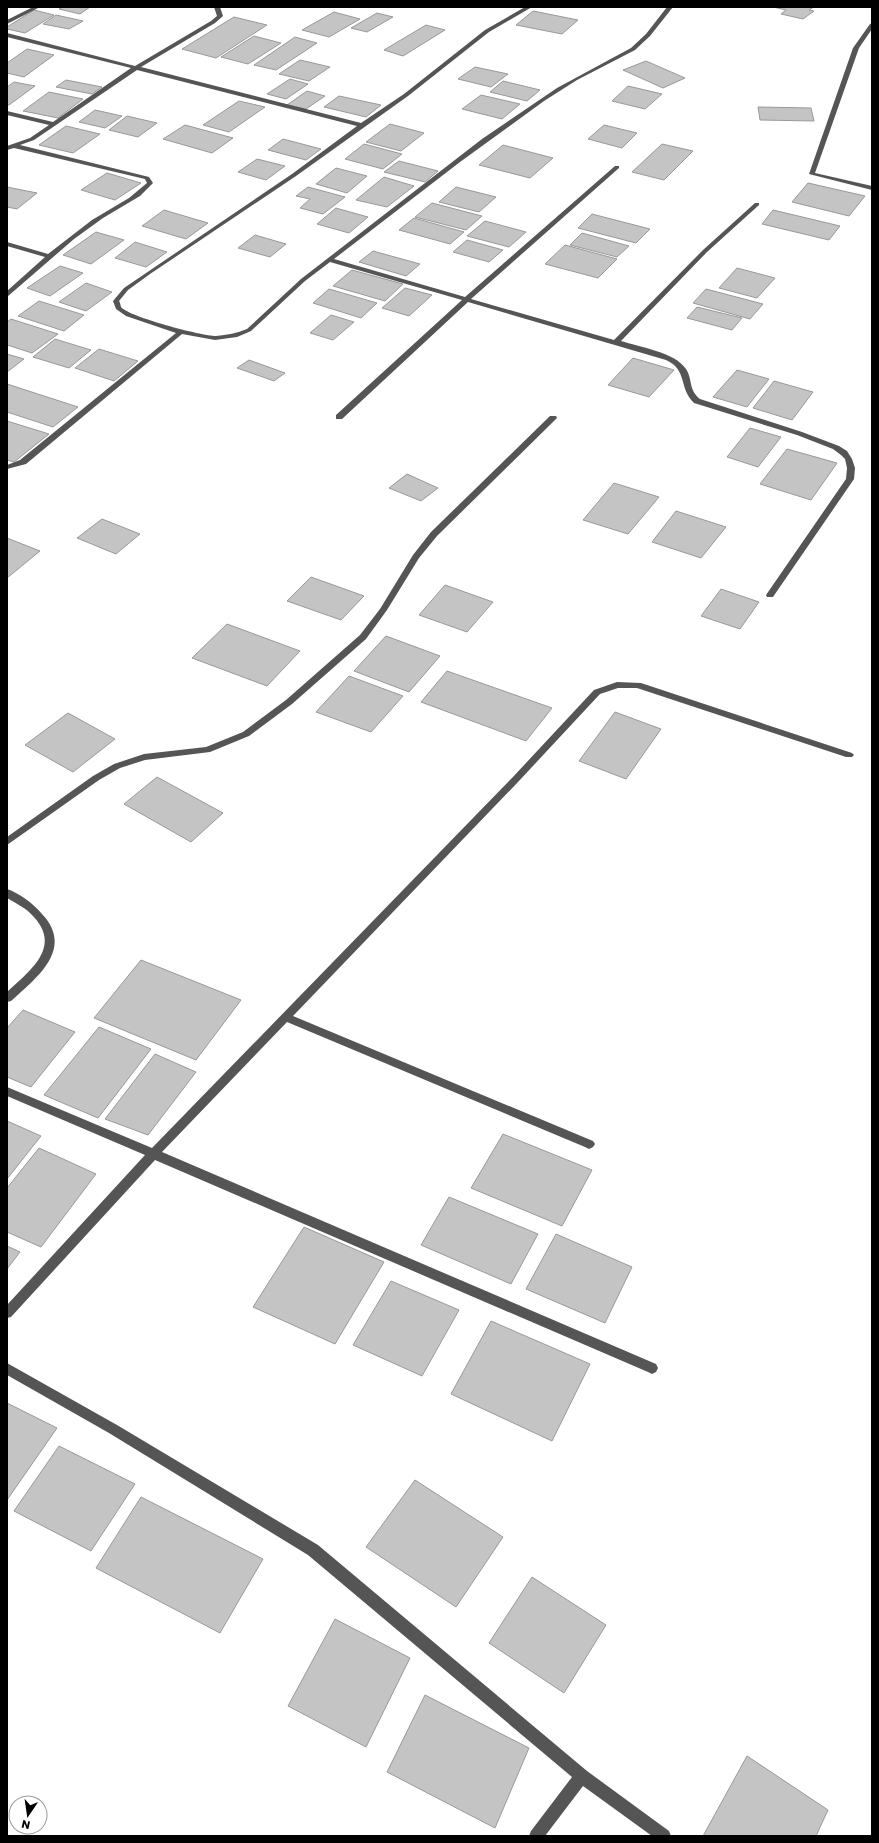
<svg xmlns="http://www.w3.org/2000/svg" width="879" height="1843" viewBox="0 0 879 1843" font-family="Poppins,sans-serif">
	<rect width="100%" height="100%" fill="#fff"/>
	<path fill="#c4c4c4" stroke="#999" d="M 63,7 L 90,7 L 80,14 L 59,9 Z
		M 773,7 L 814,7 L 809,10 L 814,11 L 803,19 L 781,14 L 786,10 Z
		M 34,10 L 54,15 L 25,33 L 7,29 L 7,27 Z
		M 533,11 L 578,20 L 562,34 L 516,25 Z
		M 334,12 L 360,19 L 329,37 L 302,30 Z
		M 377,13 L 393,17 L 367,32 L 351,28 Z
		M 56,15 L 83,21 L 69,29 L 43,24 Z
		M 234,17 L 267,25 L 216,58 L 182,49 Z
		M 426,25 L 445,30 L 403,56 L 384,50 Z
		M 254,36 L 281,43 L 248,64 L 221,57 Z
		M 295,37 L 317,43 L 276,70 L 254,65 Z
		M 27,49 L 54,55 L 24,77 L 7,73 L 7,63 Z
		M 300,60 L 330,67 L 309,81 L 279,74 Z
		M 646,61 L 685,78 L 663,88 L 623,70 Z
		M 475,67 L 508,74 L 491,87 L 458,79 Z
		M 290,79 L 308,84 L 286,99 L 267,94 Z
		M 66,80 L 102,87 L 92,94 L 56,87 Z
		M 503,81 L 540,90 L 527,101 L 490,92 Z
		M 14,82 L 35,86 L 9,105 L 7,105 L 7,87 Z
		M 628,86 L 662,94 L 645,109 L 612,101 Z
		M 307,91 L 325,96 L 306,109 L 287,105 Z
		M 49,92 L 83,99 L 58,118 L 23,111 Z
		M 481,95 L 520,104 L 502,119 L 462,109 Z
		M 339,96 L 381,105 L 366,117 L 324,107 Z
		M 239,101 L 265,107 L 229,132 L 203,125 Z
		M 758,107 L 811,108 L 814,121 L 760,120 Z
		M 95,110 L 122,116 L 105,128 L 79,122 Z
		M 127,116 L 157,123 L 138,137 L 109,130 Z
		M 390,124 L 424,133 L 401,151 L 366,142 Z
		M 185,125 L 233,138 L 212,153 L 163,139 Z
		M 604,125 L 637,133 L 622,148 L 588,139 Z
		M 66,126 L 100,134 L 73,153 L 39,145 Z
		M 283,139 L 321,149 L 306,160 L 268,150 Z
		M 364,144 L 402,154 L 383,169 L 345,159 Z
		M 662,144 L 693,151 L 664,180 L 632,172 Z
		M 503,145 L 553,158 L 530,178 L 479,165 Z
		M 257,159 L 285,166 L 266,180 L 238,172 Z
		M 399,161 L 438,171 L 425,182 L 384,172 Z
		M 336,168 L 367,176 L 347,193 L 316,184 Z
		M 107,173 L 141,183 L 115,200 L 81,190 Z
		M 384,177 L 414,186 L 387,207 L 356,200 Z
		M 808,183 L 865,196 L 849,216 L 792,202 Z
		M 7,187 L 37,193 L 17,209 L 7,207 Z
		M 308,187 L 345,197 L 323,214 L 300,208 L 310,199 L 296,196 Z
		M 456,187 L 496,197 L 479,212 L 439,202 Z
		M 432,203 L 482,216 L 466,230 L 415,217 Z
		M 336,208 L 368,217 L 349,233 L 317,224 Z
		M 164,210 L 208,223 L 186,239 L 142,226 Z
		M 773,210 L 840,226 L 829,240 L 762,224 Z
		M 592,214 L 650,229 L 636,243 L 578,228 Z
		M 414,218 L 464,232 L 450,244 L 399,230 Z
		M 485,221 L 526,232 L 509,247 L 467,236 Z
		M 96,232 L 124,240 L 91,264 L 63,255 Z
		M 582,233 L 629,246 L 617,257 L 570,245 Z
		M 255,235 L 286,244 L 270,257 L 238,248 Z
		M 467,240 L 503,250 L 489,262 L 453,252 Z
		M 135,242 L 167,252 L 146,267 L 115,258 Z
		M 565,245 L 617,259 L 598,278 L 545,264 Z
		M 373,251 L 420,264 L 406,276 L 359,262 Z
		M 60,266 L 83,273 L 50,296 L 27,288 Z
		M 737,268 L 775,278 L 757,298 L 719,288 Z
		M 352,270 L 403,284 L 385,301 L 333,286 Z
		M 86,283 L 112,292 L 86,311 L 59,302 Z
		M 405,288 L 432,295 L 409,316 L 382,308 Z
		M 329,289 L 377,303 L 361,318 L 313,303 Z
		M 706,289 L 763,304 L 750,319 L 693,303 Z
		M 39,301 L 84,315 L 64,331 L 18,316 Z
		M 697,307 L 742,318 L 732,330 L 687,318 Z
		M 331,315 L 354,322 L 333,340 L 310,333 Z
		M 11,319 L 58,334 L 32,353 L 7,345 L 7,322 Z
		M 55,339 L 91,350 L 69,368 L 33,357 Z
		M 99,349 L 138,361 L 114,381 L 75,368 Z
		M 7,354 L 24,359 L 7,372 Z
		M 633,358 L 674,370 L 649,397 L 608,385 Z
		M 249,360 L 285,373 L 274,381 L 237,368 Z
		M 737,370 L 769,379 L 747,407 L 713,397 Z
		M 774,381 L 813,392 L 792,420 L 753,408 Z
		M 7,384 L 78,407 L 53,427 L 7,412 Z
		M 7,421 L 49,434 L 14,462 L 7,460 Z
		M 750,428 L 781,437 L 758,467 L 727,457 Z
		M 787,449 L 837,463 L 811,500 L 760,484 Z
		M 407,474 L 438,488 L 421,501 L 389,488 Z
		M 614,483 L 659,497 L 628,534 L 583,520 Z
		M 676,511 L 726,527 L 701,558 L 652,542 Z
		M 102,519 L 140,534 L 116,554 L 77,538 Z
		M 7,538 L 40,551 L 7,578 Z
		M 311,577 L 364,596 L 341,620 L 287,601 Z
		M 445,585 L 493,602 L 467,632 L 419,615 Z
		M 721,589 L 759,602 L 740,629 L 701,616 Z
		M 227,624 L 300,651 L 267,686 L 192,658 Z
		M 386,636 L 440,656 L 409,692 L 354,671 Z
		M 447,671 L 552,708 L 526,741 L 421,702 Z
		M 349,676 L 403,696 L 371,732 L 316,712 Z
		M 615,712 L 661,729 L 626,779 L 579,761 Z
		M 68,713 L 115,739 L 73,772 L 25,745 Z
		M 157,777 L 223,813 L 191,842 L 124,804 Z
		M 141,960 L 241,1000 L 196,1060 L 94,1018 Z
		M 23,1010 L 75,1032 L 31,1087 L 7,1077 L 7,1028 Z
		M 99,1027 L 151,1049 L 98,1118 L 44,1095 Z
		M 155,1054 L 196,1072 L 148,1135 L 105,1119 Z
		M 7,1121 L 41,1136 L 7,1179 Z
		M 503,1134 L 592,1170 L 562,1226 L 471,1188 Z
		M 39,1148 L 96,1174 L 41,1247 L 7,1232 L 7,1188 Z
		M 449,1197 L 538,1234 L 511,1284 L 421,1245 Z
		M 304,1227 L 384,1262 L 335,1344 L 253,1307 Z
		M 556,1234 L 632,1267 L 605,1323 L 526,1289 Z
		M 7,1246 L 20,1252 L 7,1269 Z
		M 391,1281 L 459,1310 L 422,1376 L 353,1345 Z
		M 491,1321 L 590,1364 L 552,1441 L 451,1394 Z
		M 7,1403 L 57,1428 L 7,1500 Z
		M 59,1446 L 135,1484 L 91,1551 L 14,1511 Z
		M 415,1480 L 503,1537 L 456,1607 L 366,1547 Z
		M 141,1497 L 263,1559 L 220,1633 L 96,1568 Z
		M 532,1577 L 606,1625 L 564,1693 L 489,1643 Z
		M 335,1619 L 410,1658 L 366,1747 L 288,1706 Z
		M 425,1695 L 529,1748 L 495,1828 L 387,1772 Z
		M 747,1756 L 828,1810 L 816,1836 L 703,1836 Z"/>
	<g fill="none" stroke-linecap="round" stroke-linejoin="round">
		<path fill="#555" fill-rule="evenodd" d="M 33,7 L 40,7 L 7,24 L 7,20 Z
			M 214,7 L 220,7 L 223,16 L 215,23 L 141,67 L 361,123 L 404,94 L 485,30 L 525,7 L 532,7 L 489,32 L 408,96 L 296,176 L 150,274 L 128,290 L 119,301 C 120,302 121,307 121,307 C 129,317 202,336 216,336 C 227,335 237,333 247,329 L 301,279 L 482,139 L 557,88 L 631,48 L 646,34 L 667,7 L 673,7 L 650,36 L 635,50 L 577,80 L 544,101 L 460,162 L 334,259 L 465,297 L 615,166 L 619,166 L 619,168 L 471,299 L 614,340 L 703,250 L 755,203 L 759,203 L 759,205 L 707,252 L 621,341 C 639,347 675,352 686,369 C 693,380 688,389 700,399 L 802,432 L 839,446 L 847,451 L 852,459 L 855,468 L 854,479 L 773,597 L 767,597 L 766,595 L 846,479 L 847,468 L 845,459 L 841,455 L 833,449 L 797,435 L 694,403 C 678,387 688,370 666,360 L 468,302 L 342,419 L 336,419 L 336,415 L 462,300 L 330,262 L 305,281 L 251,331 L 237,337 L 215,340 L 182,334 L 26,464 L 7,469 L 7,465 L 20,460 L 176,333 L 126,316 L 116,309 L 113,301 L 124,288 L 292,174 L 357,126 L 137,70 L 34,140 L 20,145 L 149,177 L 153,183 L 140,196 L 103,218 L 74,239 L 7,297 L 7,291 L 45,257 L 7,246 L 7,242 L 48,254 L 92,220 L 129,198 L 147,183 L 145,179 L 14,148 L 7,150 L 7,146 L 30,138 L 49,125 L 7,115 L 7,111 L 53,122 L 131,68 L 7,37 L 7,33 L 135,66 L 211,21 L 217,16 Z
			M 872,23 L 872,29 L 859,48 L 815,173 L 872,186 L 872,190 L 809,174 L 853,48 L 870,24 Z
			M 550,416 L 556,416 L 557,418 L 437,536 L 419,558 L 387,610 L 366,639 L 292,704 L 249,736 L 210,752 L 145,760 L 120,768 L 99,780 L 7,845 L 7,837 L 93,776 L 114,764 L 144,754 L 206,747 L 243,732 L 286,700 L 360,635 L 380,609 L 413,555 L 431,532 Z
			M 617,682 L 641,683 L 852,753 L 854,755 L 852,757 L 846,757 L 637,688 L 618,688 L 600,694 L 518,782 L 293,1016 L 593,1141 L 595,1144 L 593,1147 L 589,1149 L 585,1147 L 287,1022 L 162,1152 L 656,1364 L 658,1368 L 656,1372 L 652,1374 L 648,1372 L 155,1160 L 11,1317 L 7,1318 L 7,1305 L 145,1155 L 7,1096 L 7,1087 L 152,1148 L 512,778 L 594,690 Z
			M 7,889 C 19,893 34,904 42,914 C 75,949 36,978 11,1001 L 7,1002 L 7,992 C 32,969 64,945 30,913 C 24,907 15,903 7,898 Z
			M 7,1363 L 117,1425 L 318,1545 L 587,1771 L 669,1831 L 671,1836 L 652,1836 L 583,1786 L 545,1836 L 529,1836 L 531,1831 L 572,1777 L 308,1555 L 109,1433 L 7,1375 Z"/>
	</g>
	<rect width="879" height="1843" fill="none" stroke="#000000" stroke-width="16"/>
	<g transform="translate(28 1815) rotate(193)"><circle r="19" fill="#ffffff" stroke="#999999"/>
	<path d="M0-3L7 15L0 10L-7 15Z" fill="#000000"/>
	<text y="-6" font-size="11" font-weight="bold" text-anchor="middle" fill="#000000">N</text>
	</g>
</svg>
